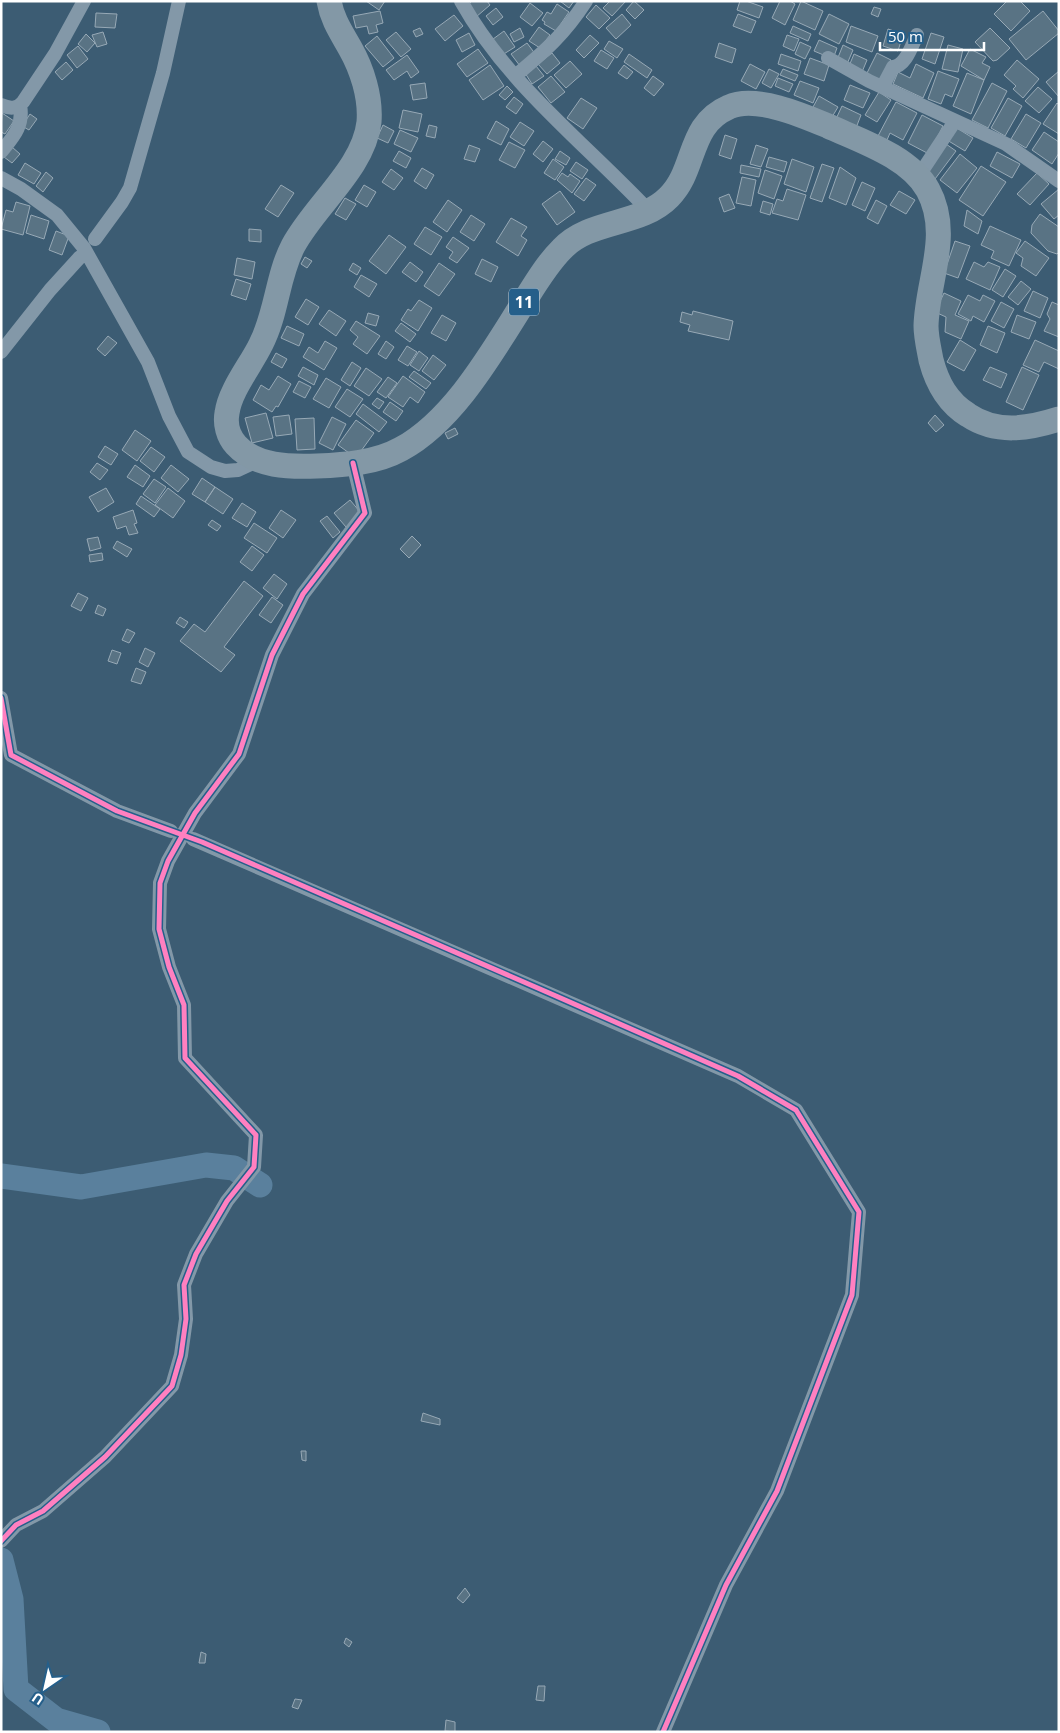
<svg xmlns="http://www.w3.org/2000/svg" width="1060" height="1733" viewBox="0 0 1060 1733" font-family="'Open Sans',sans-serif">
	<rect width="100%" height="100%" fill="#3c5c73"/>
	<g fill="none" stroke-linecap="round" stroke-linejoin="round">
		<path stroke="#5a809d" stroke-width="25" d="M 1,1176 L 81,1187 L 206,1165 L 234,1168 L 260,1185
			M 1,1560 L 11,1599 L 16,1689 L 56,1720 L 98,1732"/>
	</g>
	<path fill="#597384" stroke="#97a9b6" d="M 366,1 L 385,1 L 379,10 Z
		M 472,1 L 487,1 L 490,5 L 476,17 L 467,6 Z
		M 560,1 L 574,1 L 569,8 Z
		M 610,1 L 626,1 L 612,16 L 603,8 Z
		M 634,1 L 644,10 L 635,19 L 626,10 Z
		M 740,1 L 746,1 L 763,7 L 759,18 L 737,10 Z
		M 780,1 L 790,1 L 795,4 L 785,25 L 772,18 Z
		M 801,1 L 823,11 L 815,30 L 793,20 Z
		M 1007,1 L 1020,1 L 1030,11 L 1011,31 L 994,14 Z
		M 530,3 L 543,13 L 532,26 L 520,17 Z
		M 557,4 L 569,12 L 556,31 L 544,24 L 545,22 L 542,20 L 547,12 L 551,14 Z
		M 596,5 L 610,18 L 599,29 L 586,17 Z
		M 874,7 L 881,9 L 878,17 L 871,14 Z
		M 496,8 L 503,17 L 493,25 L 486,16 Z
		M 380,11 L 383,23 L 376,25 L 378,32 L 369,34 L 367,26 L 356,28 L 353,16 Z
		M 1043,11 L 1059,31 L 1059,33 L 1026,60 L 1009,39 Z
		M 96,13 L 117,14 L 115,28 L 95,27 Z
		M 622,14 L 631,25 L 616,39 L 606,28 Z
		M 738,14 L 756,21 L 751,33 L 733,26 Z
		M 829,14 L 849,24 L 839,44 L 819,34 Z
		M 454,15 L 463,26 L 445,41 L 435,29 Z
		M 793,26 L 811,34 L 808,41 L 790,33 Z
		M 851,26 L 878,36 L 872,52 L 846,42 Z
		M 539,27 L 550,35 L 540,48 L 529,41 Z
		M 420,28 L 423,34 L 416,37 L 413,31 Z
		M 520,28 L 524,37 L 514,42 L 510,34 Z
		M 990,28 L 1010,48 L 997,60 L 993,61 L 975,42 Z
		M 888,29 L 903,34 L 898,51 L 883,46 Z
		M 504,31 L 515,47 L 499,57 L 489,42 Z
		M 103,32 L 107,44 L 97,47 L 92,35 Z
		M 396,32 L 411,49 L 401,57 L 386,40 Z
		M 469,33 L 475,45 L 462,52 L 456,40 Z
		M 931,33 L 944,37 L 935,64 L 922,59 Z
		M 86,34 L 95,43 L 87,52 L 78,44 Z
		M 590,35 L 599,43 L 584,58 L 576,50 Z
		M 787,35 L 799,39 L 794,51 L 783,46 Z
		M 377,36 L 394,58 L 383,67 L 365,46 Z
		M 819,40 L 837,48 L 833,59 L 814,51 Z
		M 609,41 L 623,49 L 617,58 L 604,49 Z
		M 800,42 L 811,47 L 805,59 L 795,54 Z
		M 527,43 L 536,55 L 520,66 L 511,54 Z
		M 719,43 L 736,49 L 732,63 L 715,57 Z
		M 843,45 L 853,50 L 847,64 L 837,60 Z
		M 948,45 L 963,49 L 958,72 L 942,69 Z
		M 78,46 L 88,59 L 77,68 L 67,55 Z
		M 478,49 L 488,63 L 467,77 L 457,64 Z
		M 970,49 L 986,57 L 982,63 L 990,67 L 984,80 L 961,66 Z
		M 601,50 L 614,58 L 607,69 L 594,61 Z
		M 552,53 L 560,63 L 547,74 L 538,64 Z
		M 877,53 L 891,60 L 880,82 L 866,75 Z
		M 629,54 L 652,70 L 647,78 L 624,62 Z
		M 781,54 L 801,61 L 798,71 L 778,64 Z
		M 854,54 L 867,60 L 862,72 L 849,66 Z
		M 407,55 L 419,72 L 411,78 L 407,71 L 394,80 L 386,70 Z
		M 810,58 L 829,65 L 824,81 L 804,74 Z
		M 1017,60 L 1039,79 L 1023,98 L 1013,89 L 1016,86 L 1004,75 Z
		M 570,61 L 582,74 L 566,88 L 554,75 Z
		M 66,62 L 73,70 L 62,80 L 55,72 Z
		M 750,64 L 765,72 L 756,89 L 741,81 Z
		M 916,64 L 934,73 L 923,98 L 893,84 L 898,72 L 910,78 Z
		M 490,65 L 504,86 L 483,100 L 469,80 Z
		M 624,65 L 633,72 L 627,79 L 618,73 Z
		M 536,66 L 544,76 L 532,84 L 525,73 Z
		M 769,69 L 779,74 L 771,88 L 762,83 Z
		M 783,69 L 798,75 L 795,81 L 780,75 Z
		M 938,71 L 959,79 L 952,97 L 945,94 L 941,104 L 928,99 Z
		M 1059,71 L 1059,97 L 1046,82 Z
		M 967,73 L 984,80 L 971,114 L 953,106 Z
		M 551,76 L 565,92 L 551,103 L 538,87 Z
		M 653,76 L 664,84 L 654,96 L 644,88 Z
		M 778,78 L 793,84 L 789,92 L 775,86 Z
		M 800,81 L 819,88 L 813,103 L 794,95 Z
		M 425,83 L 427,98 L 413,100 L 410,85 Z
		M 992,83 L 1007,91 L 988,128 L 972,120 Z
		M 850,85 L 870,93 L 863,108 L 844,100 Z
		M 507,86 L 513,92 L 505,100 L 499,95 Z
		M 1038,87 L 1052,99 L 1039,113 L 1025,101 Z
		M 879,92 L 891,100 L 877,122 L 865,115 Z
		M 819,96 L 838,107 L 832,117 L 813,107 Z
		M 514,97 L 523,104 L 516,114 L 506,107 Z
		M 581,98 L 597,108 L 583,129 L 567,118 Z
		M 1008,98 L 1022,106 L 1005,136 L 991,128 Z
		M 896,102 L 917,113 L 903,140 L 890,133 L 887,140 L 878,136 Z
		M 1057,103 L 1059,105 L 1059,134 L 1043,124 Z
		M 842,106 L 861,115 L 856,128 L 836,119 Z
		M 403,110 L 422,114 L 418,132 L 399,128 Z
		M 2,113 L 14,121 L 5,134 L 1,132 Z
		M 30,114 L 37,119 L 29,130 L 22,126 Z
		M 1026,114 L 1041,123 L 1026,148 L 1011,139 Z
		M 922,115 L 943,126 L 929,154 L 908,143 Z
		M 496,121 L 509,129 L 501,145 L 487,138 Z
		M 520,122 L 534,131 L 524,146 L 510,137 Z
		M 383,125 L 394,131 L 388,143 L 377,138 Z
		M 429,125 L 437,127 L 435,138 L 426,136 Z
		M 955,127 L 973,138 L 965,151 L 947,140 Z
		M 400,130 L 418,138 L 411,152 L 394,144 Z
		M 1044,132 L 1059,142 L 1059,153 L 1052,164 L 1032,150 Z
		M 725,135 L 737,139 L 731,159 L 719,155 Z
		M 543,141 L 553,149 L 543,162 L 533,154 Z
		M 509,142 L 525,150 L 515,168 L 499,160 Z
		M 946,144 L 956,151 L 935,179 L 925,171 Z
		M 469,145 L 480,149 L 475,162 L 464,159 Z
		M 756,145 L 768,149 L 761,167 L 750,164 Z
		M 12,147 L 20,154 L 12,163 L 4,157 Z
		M 399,151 L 411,158 L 406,168 L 393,161 Z
		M 560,151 L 570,158 L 566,165 L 555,159 Z
		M 997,152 L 1020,164 L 1012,178 L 990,166 Z
		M 960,154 L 977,168 L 957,193 L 940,180 Z
		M 769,157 L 787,162 L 784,172 L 766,167 Z
		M 553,159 L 564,167 L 555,180 L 544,173 Z
		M 792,159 L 814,167 L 806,192 L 784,184 Z
		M 576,162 L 588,170 L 582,179 L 570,171 Z
		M 25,163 L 41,173 L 34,184 L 18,175 Z
		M 822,164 L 834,168 L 822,202 L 810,198 Z
		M 741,165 L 761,169 L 759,177 L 740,173 Z
		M 981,166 L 1006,182 L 983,216 L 959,200 Z
		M 840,167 L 856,178 L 846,205 L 829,198 Z
		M 422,168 L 434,175 L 426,189 L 414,181 Z
		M 391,169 L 403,178 L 394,190 L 382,182 Z
		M 765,170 L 782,176 L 774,199 L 758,193 Z
		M 46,172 L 53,178 L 43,192 L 36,186 Z
		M 562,173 L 568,177 L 570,174 L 580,181 L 572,193 L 557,180 Z
		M 1037,173 L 1049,184 L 1030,205 L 1017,194 Z
		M 742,177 L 756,180 L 751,206 L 736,203 Z
		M 586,178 L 596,185 L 584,201 L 574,194 Z
		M 862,182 L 875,188 L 865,211 L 852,205 Z
		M 281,185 L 294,193 L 278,217 L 265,209 Z
		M 364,185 L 376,192 L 367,207 L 355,200 Z
		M 787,189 L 806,195 L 798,220 L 772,213 L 777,199 L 783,201 Z
		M 1059,189 L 1059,215 L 1054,219 L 1041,204 Z
		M 560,191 L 575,212 L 557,225 L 542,204 Z
		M 899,191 L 915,200 L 906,214 L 890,205 Z
		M 729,194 L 735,208 L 724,212 L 719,198 Z
		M 345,198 L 356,204 L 346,220 L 335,214 Z
		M 448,200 L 462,210 L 447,232 L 433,222 Z
		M 876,200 L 887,206 L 878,224 L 867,218 Z
		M 763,201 L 773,204 L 770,215 L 760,212 Z
		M 16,202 L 30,206 L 23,235 L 1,229 L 6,210 L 13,212 Z
		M 967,210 L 982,221 L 978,234 L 964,226 Z
		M 1040,214 L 1059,227 L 1059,252 L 1057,254 L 1048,251 L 1031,233 L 1032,225 Z
		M 31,215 L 49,221 L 44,239 L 26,233 Z
		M 471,215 L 485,224 L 474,241 L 460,232 Z
		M 511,218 L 527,227 L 521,236 L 527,240 L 518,256 L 496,242 Z
		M 990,226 L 1021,240 L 1009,266 L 991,258 L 994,251 L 981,245 Z
		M 425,227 L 442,237 L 431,255 L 414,244 Z
		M 249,229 L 261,230 L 261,242 L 249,241 Z
		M 56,231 L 69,236 L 62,255 L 49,250 Z
		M 389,235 L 406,247 L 386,274 L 369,261 Z
		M 453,237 L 469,248 L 457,263 L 449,258 L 453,252 L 446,247 Z
		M 955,241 L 970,246 L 958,278 L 944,273 Z
		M 1025,241 L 1049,258 L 1036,276 L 1021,266 L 1023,258 L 1016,253 Z
		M 305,257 L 312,261 L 307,268 L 301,264 Z
		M 237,258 L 255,262 L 252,279 L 234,275 Z
		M 482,259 L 498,267 L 491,282 L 475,274 Z
		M 410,262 L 423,272 L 416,282 L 402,272 Z
		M 974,262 L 984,267 L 988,262 L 1000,267 L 990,290 L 966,279 Z
		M 353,263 L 361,268 L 357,275 L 349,270 Z
		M 439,263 L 455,274 L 439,296 L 424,286 Z
		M 1005,269 L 1016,276 L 1003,297 L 992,290 Z
		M 361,275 L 377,284 L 369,297 L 354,287 Z
		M 236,279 L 251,284 L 246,300 L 231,295 Z
		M 1021,281 L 1031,289 L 1018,305 L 1008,297 Z
		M 1033,291 L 1048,298 L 1040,318 L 1024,311 Z
		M 944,293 L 961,301 L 955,315 L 969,321 L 961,339 L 945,332 L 946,317 L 935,312 Z
		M 968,295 L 980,301 L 983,295 L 995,301 L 984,322 L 973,316 L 971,321 L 958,314 Z
		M 306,299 L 319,307 L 308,325 L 295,317 Z
		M 419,300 L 432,308 L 418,331 L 401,320 L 408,309 L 411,311 Z
		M 1001,302 L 1014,309 L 1004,328 L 991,321 Z
		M 1052,302 L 1059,305 L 1059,337 L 1044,331 L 1050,319 L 1047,314 Z
		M 329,310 L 346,321 L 336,336 L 319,324 Z
		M 693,311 L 733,321 L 729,340 L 688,331 L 690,325 L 680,322 L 682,312 L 692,315 Z
		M 368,313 L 379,316 L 376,326 L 365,323 Z
		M 442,315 L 456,323 L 446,341 L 431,333 Z
		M 1017,315 L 1036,322 L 1029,339 L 1011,332 Z
		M 356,321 L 380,336 L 367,354 L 353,344 L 358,337 L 350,330 Z
		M 401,323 L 416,334 L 410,342 L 395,331 Z
		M 287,326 L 304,334 L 299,346 L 281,338 Z
		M 988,326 L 1005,333 L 997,353 L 980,345 Z
		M 108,336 L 117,343 L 105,356 L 97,349 Z
		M 960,340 L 976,350 L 964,371 L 947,362 Z
		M 1035,340 L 1059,351 L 1059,369 L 1044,362 L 1039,372 L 1023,365 Z
		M 325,341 L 337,348 L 324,370 L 303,357 L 309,347 L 318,353 Z
		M 386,341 L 394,347 L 386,359 L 378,354 Z
		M 407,346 L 417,352 L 408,366 L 398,360 Z
		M 419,351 L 428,358 L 419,371 L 410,365 Z
		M 276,353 L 287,359 L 282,368 L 271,362 Z
		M 433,355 L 446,365 L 434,380 L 422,371 Z
		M 352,362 L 361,368 L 350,386 L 341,380 Z
		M 303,367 L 318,375 L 314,385 L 298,376 Z
		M 990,367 L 1007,374 L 1001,388 L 983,380 Z
		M 1022,367 L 1039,375 L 1023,410 L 1006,402 Z
		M 366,368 L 382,379 L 369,396 L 354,386 Z
		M 414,371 L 431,383 L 426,389 L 409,377 Z
		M 278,376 L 291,384 L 278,407 L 276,406 L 272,412 L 253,400 L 261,385 L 269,390 Z
		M 403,376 L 425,392 L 418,403 L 410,397 L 403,407 L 388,397 Z
		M 388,377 L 397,383 L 386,398 L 377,392 Z
		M 326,378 L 341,387 L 329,408 L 313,399 Z
		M 299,381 L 311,387 L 305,398 L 293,392 Z
		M 347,389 L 363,399 L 350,417 L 335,407 Z
		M 377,398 L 384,402 L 379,409 L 372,404 Z
		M 390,402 L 403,411 L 396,421 L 383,412 Z
		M 363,404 L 387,422 L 379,432 L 356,414 Z
		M 266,413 L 273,438 L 252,443 L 245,418 Z
		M 289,415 L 292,434 L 276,436 L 273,417 Z
		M 935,415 L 944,425 L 936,432 L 928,423 Z
		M 332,417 L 346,424 L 333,450 L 319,443 Z
		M 314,418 L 315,449 L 297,450 L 295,419 Z
		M 356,420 L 374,433 L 356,458 L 338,445 Z
		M 455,428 L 458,434 L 448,439 L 445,433 Z
		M 135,430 L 151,441 L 137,461 L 122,450 Z
		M 105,446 L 118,454 L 111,465 L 98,457 Z
		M 151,447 L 165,457 L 154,472 L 140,461 Z
		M 97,463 L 108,470 L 100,480 L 90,472 Z
		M 135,465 L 150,476 L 143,487 L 127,477 Z
		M 171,465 L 189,479 L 178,492 L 161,478 Z
		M 202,478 L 215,487 L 205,502 L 192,494 Z
		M 154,479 L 166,487 L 155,503 L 143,494 Z
		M 215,487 L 233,499 L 223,514 L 205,502 Z
		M 106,488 L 114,502 L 98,512 L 89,497 Z
		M 168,488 L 185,501 L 173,518 L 155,505 Z
		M 141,496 L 160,509 L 154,517 L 136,504 Z
		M 350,500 L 361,513 L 346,527 L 334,513 Z
		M 242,503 L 256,512 L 247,527 L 232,518 Z
		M 133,510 L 137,523 L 134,524 L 138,533 L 129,535 L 126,526 L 117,529 L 113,517 Z
		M 281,510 L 296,520 L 283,538 L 269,528 Z
		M 327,516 L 340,532 L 333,538 L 320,521 Z
		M 212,520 L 221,526 L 217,531 L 208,525 Z
		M 254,523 L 277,538 L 267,553 L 244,538 Z
		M 412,536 L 421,545 L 409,558 L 400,549 Z
		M 98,537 L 101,548 L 90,551 L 87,539 Z
		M 117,541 L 132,549 L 127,557 L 113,548 Z
		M 252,546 L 264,555 L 252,571 L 240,562 Z
		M 102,553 L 103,560 L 90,562 L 89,555 Z
		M 274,574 L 287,584 L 277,599 L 263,588 Z
		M 244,581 L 263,596 L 224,647 L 235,655 L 221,672 L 180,641 L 194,624 L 205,632 Z
		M 78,593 L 88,598 L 81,611 L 71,606 Z
		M 272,597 L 283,605 L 271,623 L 259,615 Z
		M 98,605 L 106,609 L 103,616 L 95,613 Z
		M 180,617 L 188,622 L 184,628 L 176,623 Z
		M 127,629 L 135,633 L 129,643 L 122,640 Z
		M 145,648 L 155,653 L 148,667 L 139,662 Z
		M 112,650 L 121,653 L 117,664 L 108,661 Z
		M 136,668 L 146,672 L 141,684 L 131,681 Z
		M 423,1413 L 440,1419 L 440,1425 L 421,1421 Z
		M 301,1451 L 306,1451 L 306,1461 L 302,1460 Z
		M 465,1588 L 470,1595 L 463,1603 L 457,1598 Z
		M 346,1638 L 352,1642 L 349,1647 L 344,1643 Z
		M 201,1652 L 206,1654 L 205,1663 L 199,1663 Z
		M 538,1686 L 545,1686 L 544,1701 L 536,1700 Z
		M 295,1699 L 302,1700 L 298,1709 L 292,1707 Z
		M 446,1720 L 455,1722 L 455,1732 L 445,1731 Z"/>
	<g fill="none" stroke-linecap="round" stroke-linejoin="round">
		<path stroke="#8398a8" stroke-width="14" d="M 461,1 C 507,84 585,143 649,211
			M 828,58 L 869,81 L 1006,144 L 1059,181
			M 515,76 C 545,51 564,35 586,1
			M 883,86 L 893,67 C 906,66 912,45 917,35
			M 1,105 C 10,109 17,109 23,102 L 55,54 L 84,1
			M 1,152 C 13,137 24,126 20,105
			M 918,177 L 955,121
			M 1,178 L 21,189 L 57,215 L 84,248 L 148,362 L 169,416 L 188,452 L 211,467 L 225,471 L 238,470 L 259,460
			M 95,239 L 122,202 L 130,188 L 163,73 L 179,1
			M 1,352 L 50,290 L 80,257
			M 1,698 L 11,755 L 117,811 L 171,831
			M 193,839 L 738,1076 L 796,1110 L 859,1212 L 852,1295 L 777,1491 L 726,1585 L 663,1732
			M 1,1541 L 16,1525 L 43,1511 L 105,1457 L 172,1386 L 181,1355 L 186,1319 L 184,1285 L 196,1254 L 227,1201 L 254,1167 L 256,1135 L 185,1058 L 184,1005 L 169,967 L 159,929 L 160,883 L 168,861 L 195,813 L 239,754 L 272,655 L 303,594 L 365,513 L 353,463"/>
		<path stroke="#8398a6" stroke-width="25" d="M 329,1 C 332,19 341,32 350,48 C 362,69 371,97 369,122 C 364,168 314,206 293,246 C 277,277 277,313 261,344 C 251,365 230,390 227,413 C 225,424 228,436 236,445 C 256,467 290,467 317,466 C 344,465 376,463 401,449 C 453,421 491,354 522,305 C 534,286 546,265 562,249 C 590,219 641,226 669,197 C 697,169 687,125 729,107 C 755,95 802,115 828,126 C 861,141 910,157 928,190 C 952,234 927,281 926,326 C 926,337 929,349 931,360 C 937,383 947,402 968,415 C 996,434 1028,429 1059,419"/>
		<g stroke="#255f8a" stroke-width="8">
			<path id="cycleway" d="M 1,698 L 11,755 L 117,811 L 202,842 L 556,996 L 738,1076 L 796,1110 L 859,1212 L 852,1295 L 777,1491 L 726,1585 L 663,1732
				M 1,1541 L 16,1525 L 43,1511 L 105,1457 L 172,1386 L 181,1355 L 186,1319 L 184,1285 L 196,1254 L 227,1201 L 254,1167 L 256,1135 L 185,1058 L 184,1005 L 169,967 L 159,929 L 160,883 L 168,861 L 195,813 L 239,754 L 272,655 L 303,594 L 365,513 L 353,463"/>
		</g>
		<use href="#cycleway" stroke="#ff80c0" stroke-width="5"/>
	</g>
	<g text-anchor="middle" stroke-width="4" stroke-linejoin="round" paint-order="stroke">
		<rect fill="#255f8a" stroke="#becfdc" stroke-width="1" x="509" y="288.5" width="30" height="27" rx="4"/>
		<g font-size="16" font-weight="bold" fill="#fff">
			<text x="524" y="308">11</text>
		</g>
	</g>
	<rect width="1060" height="1733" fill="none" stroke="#ffffff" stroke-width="5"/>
	<g transform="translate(45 1688) rotate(214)" stroke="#255f8a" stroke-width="4" paint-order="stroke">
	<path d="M0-4L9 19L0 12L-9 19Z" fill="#ffffff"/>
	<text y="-8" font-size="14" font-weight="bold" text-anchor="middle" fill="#ffffff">U</text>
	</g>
	<path d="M880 42v8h104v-8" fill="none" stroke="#ffffff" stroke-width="2.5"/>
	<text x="888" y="42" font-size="15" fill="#ffffff" stroke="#255f8a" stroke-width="4" paint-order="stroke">50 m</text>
</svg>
